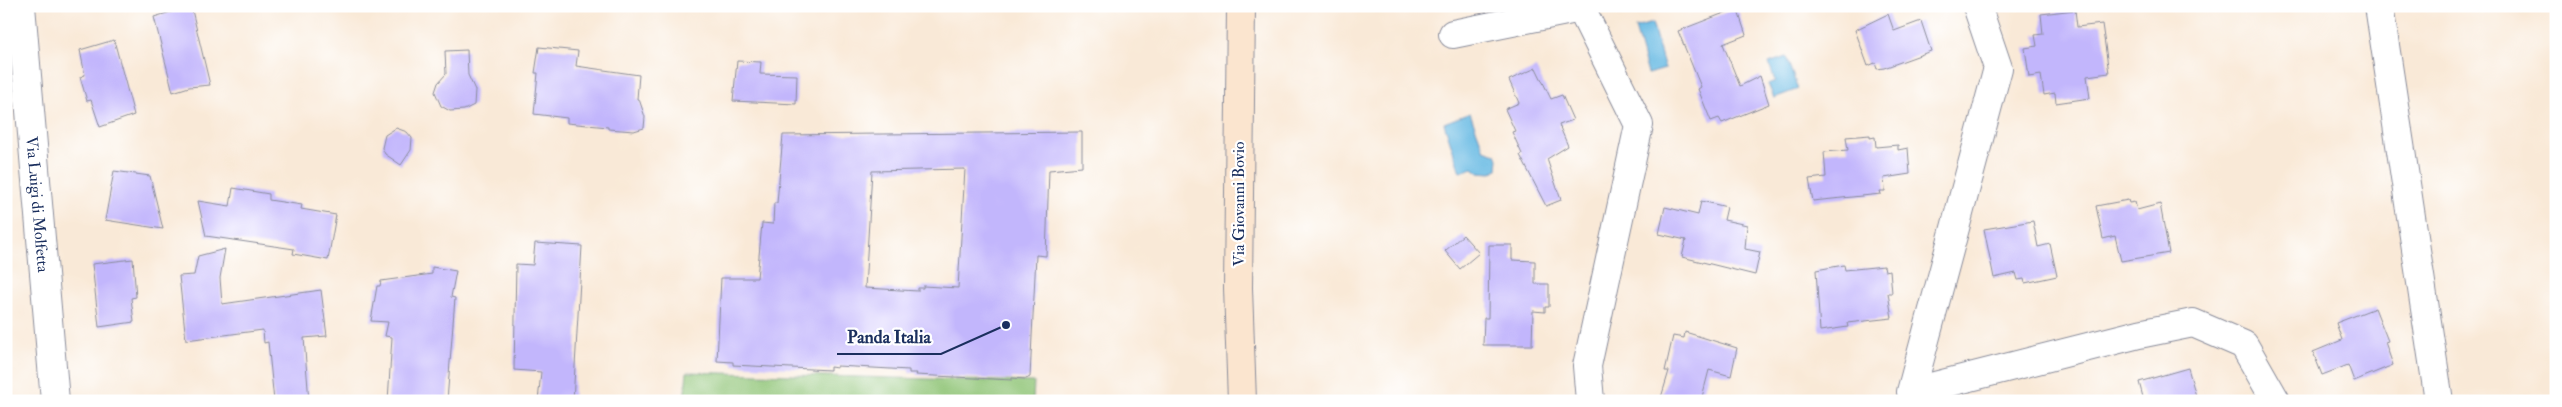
<svg xmlns="http://www.w3.org/2000/svg" width="2562" height="407" viewBox="0 0 2562 407" font-family="'IM FELL Double Pica',serif">
	<rect width="100%" height="100%" fill="#fff"/>
	<filter id="ink" filterUnits="userSpaceOnUse"><feTurbulence type="fractalNoise" baseFrequency=".02" numOctaves="2"/><feDisplacementMap in="SourceGraphic" scale="10" xChannelSelector="R" yChannelSelector="G"/><feConvolveMatrix kernelMatrix="1 2 1 2 8 2 1 2 1" color-interpolation-filters="sRGB"/></filter>
	<filter id="wash" filterUnits="userSpaceOnUse"><feTurbulence type="fractalNoise" baseFrequency=".0096" numOctaves="4" result="noise"/><feDisplacementMap in="SourceGraphic" scale="20" xChannelSelector="R" yChannelSelector="G"/><feGaussianBlur stdDeviation="1.12" result="paint"/><feColorMatrix in="noise" values="0 0 0 0 0 0 0 0 0 0 0 0 0 0 0 0 0 1.4 0 .05"/><feComposite in="paint" operator="in"/></filter>
	<g filter="url(#wash)">
		<rect width="100%" height="100%" fill="#f9e9d7"/>
		<path fill="#8fc476" stroke="#557a6a" d="M 687,372 L 1034,382 L 1033,401 L 684,401 Z"/>
		<path fill="#67bae3" stroke="#4174a0" d="M 1652,23 L 1665,69 L 1648,74 L 1635,28 Z
			M 1786,57 L 1798,89 L 1774,98 L 1768,84 L 1775,81 L 1769,63 Z
			M 1470,113 L 1484,150 L 1496,154 L 1498,159 L 1497,169 L 1492,173 L 1478,172 L 1473,168 L 1460,172 L 1444,123 Z"/>
		<g id="blocks">
			<path fill="#c2b6fc" fill-rule="evenodd" d="M 191,6 L 210,85 L 189,87 L 173,92 L 154,17 Z
				M 1737,8 L 1746,35 L 1723,44 L 1740,86 L 1760,76 L 1769,104 L 1722,123 L 1719,118 L 1711,121 L 1698,89 L 1701,87 L 1678,31 Z
				M 2075,10 L 2077,27 L 2102,24 L 2109,73 L 2087,76 L 2090,98 L 2056,103 L 2055,93 L 2044,95 L 2041,75 L 2029,77 L 2025,48 L 2037,46 L 2035,35 L 2043,34 L 2041,14 Z
				M 1888,14 L 1894,31 L 1921,21 L 1931,51 L 1884,68 L 1877,69 L 1875,63 L 1868,66 L 1855,30 Z
				M 114,40 L 134,115 L 100,127 L 91,100 L 87,101 L 80,77 L 85,75 L 80,50 Z
				M 539,47 L 578,51 L 576,66 L 639,75 L 637,99 L 639,99 L 645,117 L 644,128 L 634,131 L 608,129 L 608,127 L 567,123 L 567,118 L 534,114 L 538,73 L 535,73 Z
				M 467,50 L 468,75 L 475,90 L 474,105 L 464,110 L 450,111 L 441,106 L 435,92 L 438,83 L 446,74 L 445,51 Z
				M 737,61 L 761,62 L 760,74 L 797,75 L 796,104 L 733,101 Z
				M 1536,68 L 1551,99 L 1562,95 L 1573,120 L 1559,125 L 1568,146 L 1547,159 L 1561,200 L 1546,206 L 1520,155 L 1522,154 L 1512,132 L 1515,131 L 1505,109 L 1519,103 L 1509,80 Z
				M 396,128 L 407,132 L 412,138 L 411,150 L 401,165 L 385,154 L 382,148 L 385,135 Z
				M 1082,132 L 1082,167 L 1049,170 L 1046,256 L 1036,255 L 1030,377 L 1026,379 L 1012,378 L 1012,380 L 916,375 L 917,373 L 909,373 L 909,370 L 837,366 L 837,368 L 830,367 L 830,370 L 733,365 L 733,362 L 717,361 L 721,278 L 757,278 L 762,223 L 773,224 L 774,203 L 777,203 L 783,135 ZM 965,169 L 958,288 L 923,286 L 923,288 L 918,288 L 918,291 L 865,288 L 872,171 Z
				M 1870,135 L 1870,138 L 1875,137 L 1876,147 L 1898,145 L 1898,150 L 1908,148 L 1910,174 L 1884,178 L 1885,191 L 1880,191 L 1881,194 L 1813,201 L 1809,179 L 1826,177 L 1824,152 L 1848,150 L 1846,137 Z
				M 114,171 L 150,176 L 163,229 L 105,220 Z
				M 233,188 L 269,194 L 269,200 L 302,205 L 301,209 L 336,215 L 328,260 L 293,254 L 294,249 L 206,236 L 198,201 L 230,206 Z
				M 2128,200 L 2129,203 L 2135,202 L 2137,210 L 2160,204 L 2169,253 L 2121,261 L 2115,236 L 2103,239 L 2096,206 Z
				M 1701,201 L 1727,207 L 1724,220 L 1747,225 L 1745,249 L 1760,252 L 1755,275 L 1682,257 L 1686,240 L 1659,234 L 1665,207 L 1698,215 Z
				M 2033,221 L 2038,247 L 2050,244 L 2057,276 L 2025,283 L 2024,279 L 2018,280 L 2016,273 L 1994,278 L 1984,229 Z
				M 1463,235 L 1479,253 L 1460,269 L 1445,251 Z
				M 535,243 L 582,246 L 573,401 L 538,401 L 541,372 L 514,370 L 516,264 L 533,265 Z
				M 1489,245 L 1512,245 L 1512,260 L 1535,261 L 1535,284 L 1549,284 L 1549,307 L 1545,307 L 1545,312 L 1533,311 L 1532,345 L 1483,345 L 1484,318 L 1488,318 Z
				M 225,249 L 220,278 L 222,304 L 321,290 L 327,336 L 304,338 L 309,401 L 274,401 L 268,342 L 264,343 L 263,330 L 186,340 L 179,276 L 194,275 L 198,256 Z
				M 133,259 L 136,297 L 131,298 L 134,322 L 99,327 L 92,264 Z
				M 1844,265 L 1845,270 L 1884,266 L 1885,271 L 1890,270 L 1892,293 L 1888,293 L 1892,318 L 1847,323 L 1848,327 L 1820,331 L 1816,270 Z
				M 432,267 L 456,271 L 451,297 L 455,298 L 447,401 L 388,401 L 392,337 L 385,336 L 388,322 L 371,321 L 377,286 L 380,286 L 381,281 L 432,274 Z
				M 2375,308 L 2388,341 L 2385,342 L 2393,365 L 2354,381 L 2348,365 L 2322,375 L 2313,352 L 2342,340 L 2336,323 Z
				M 1685,332 L 1737,348 L 1731,376 L 1709,370 L 1701,401 L 1660,401 L 1669,371 L 1665,371 L 1673,336 L 1684,338 Z
				M 2188,368 L 2196,396 L 2178,401 L 2144,401 L 2139,382 Z"/>
		</g>
	</g>
	<g filter="url(#ink)">
		<use href="#blocks" fill-opacity="0" stroke="#8a8c9a" stroke-width="1"/>
		<g fill="none" stroke-linecap="round" stroke-linejoin="round">
			<g stroke="#8a8c9a" stroke-width="30">
				<g id="street">
					<path id="s1" d="M 21,6 L 55,401"/>
					<path d="M 1585,6 L 1581,8 L 1639,125 L 1587,366 L 1590,401"/>
					<path d="M 1977,6 L 1998,68 L 1911,392 L 2139,334 L 2193,323 L 2244,345 L 2276,401"/>
					<path d="M 2379,6 L 2439,401"/>
					<path d="M 1453,34 L 1581,8"/>
				</g>
			</g>
			<g stroke="#8a8c9a" stroke-width="30">
				<path id="secondary" d="M 1241,6 L 1238,288 L 1242,401"/>
			</g>
			<use href="#street" stroke="#fff" stroke-width="28"/>
			<use href="#secondary" stroke="#fbe5cf" stroke-width="28"/>
		</g>
	</g>
	<g text-anchor="middle" stroke-width="4.5" stroke-linejoin="round" paint-order="stroke">
		<g font-size="16" fill="#1b2f5e" stroke="#fff">
			<text dy="6" stroke="none"><textPath href="#s1" startOffset="199">Via Luigi di Molfetta</textPath></text>
			<text transform="translate(1238 204) rotate(-90)" y="6">Via Giovanni Bovio</text>
		</g>
	</g>
	<path fill="none" stroke="#1b2f5e" stroke-width="2" d="M1006 325L941 354H837"/>
	<circle fill="#1b2f5e" stroke="#fff" stroke-width="2" cx="1006" cy="325" r="5"/>
	<g font-size="18" text-anchor="middle" font-weight="bold" fill="#1b2f5e" stroke="#fff" stroke-width="4.5" stroke-linejoin="round" paint-order="stroke">
		<text x="889" y="343">Panda Italia</text>
	</g>
	<rect width="2562" height="407" fill="none" stroke="#fff" stroke-width="25"/>
</svg>
